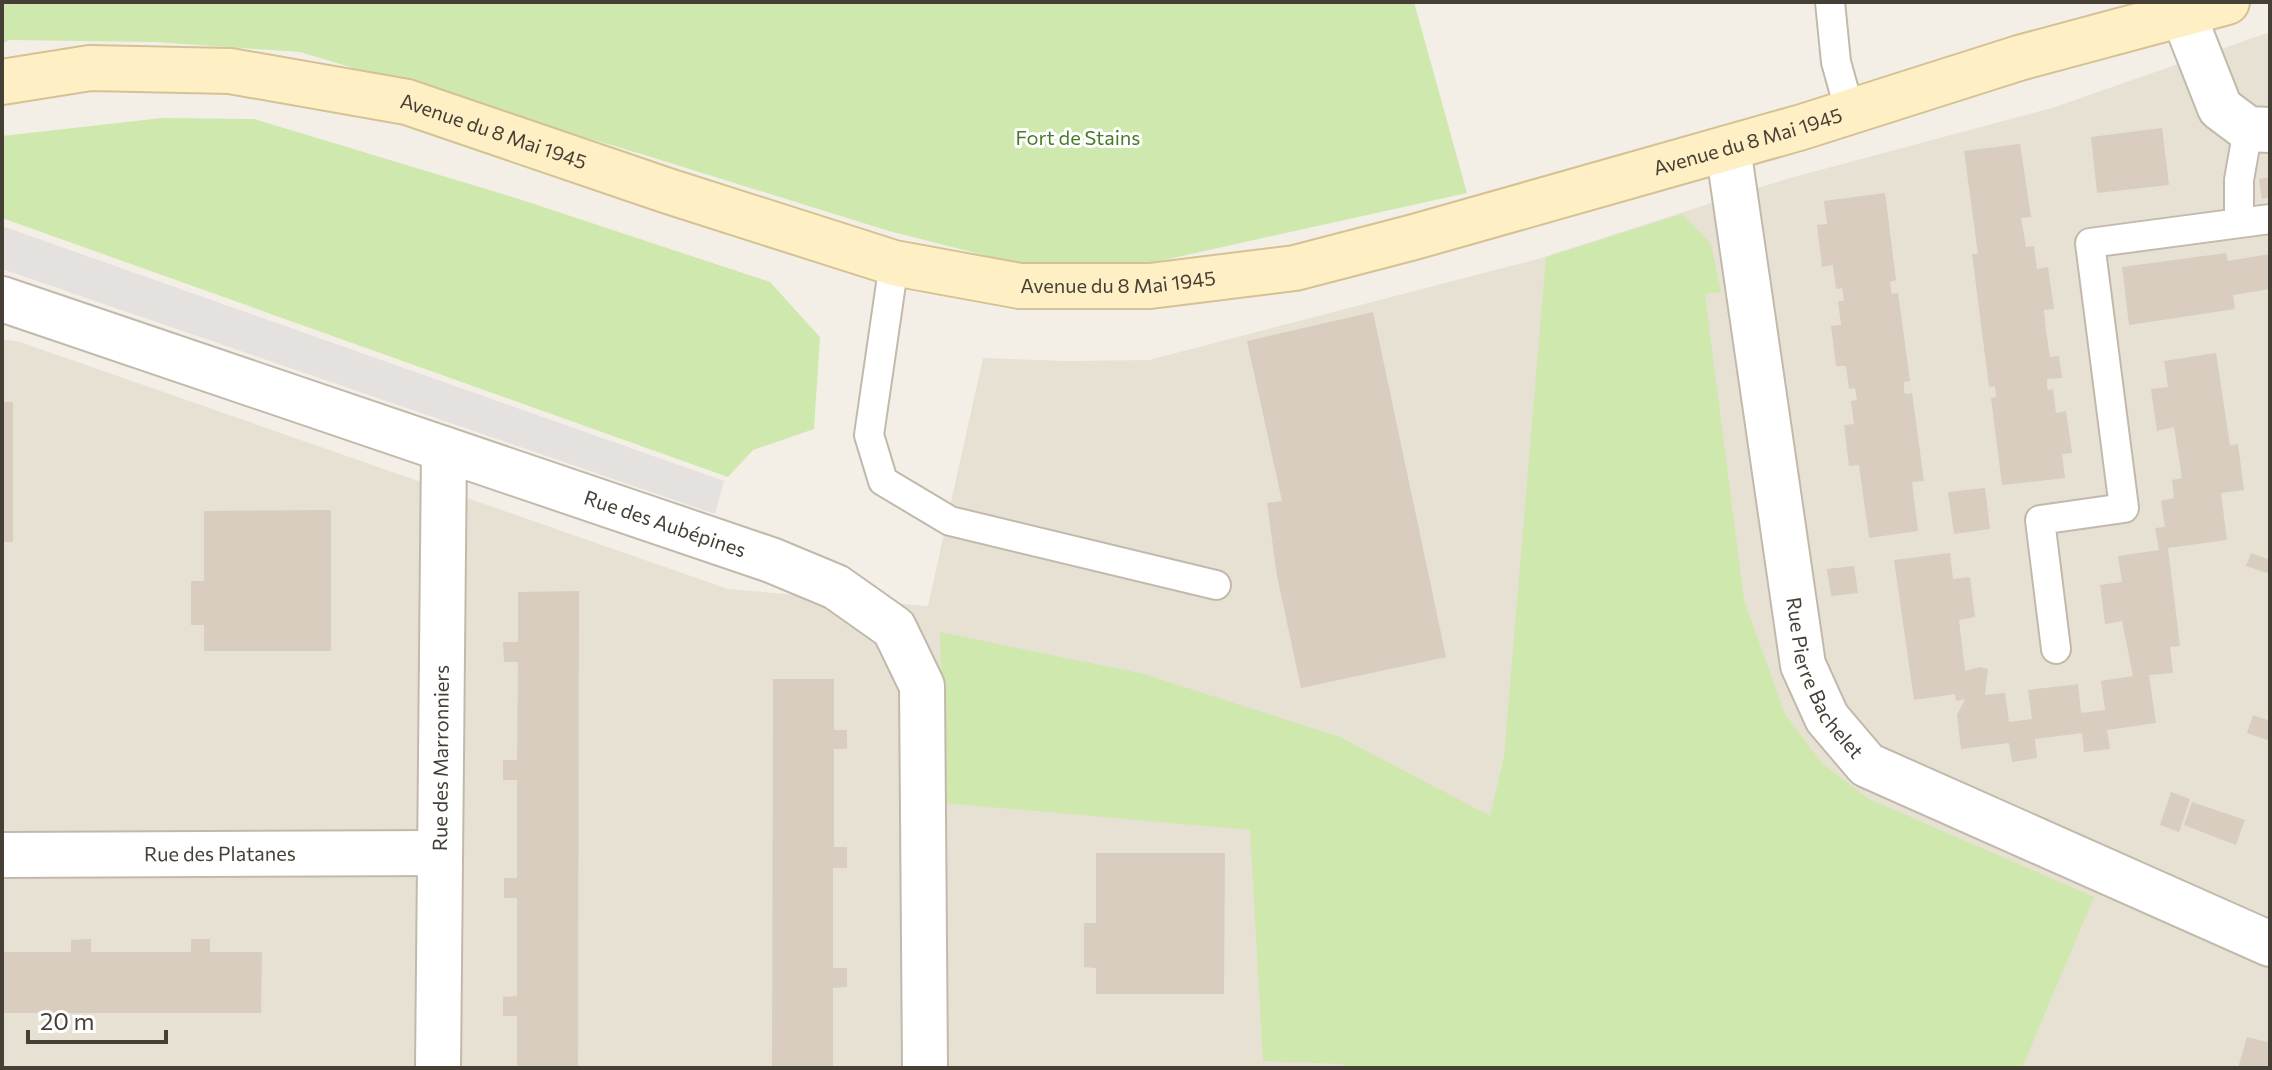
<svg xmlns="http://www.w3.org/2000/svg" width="2272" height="1070" viewBox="0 0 2272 1070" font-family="Commissioner,sans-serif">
	<rect width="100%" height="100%" fill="#f3efe6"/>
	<path fill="#e7e1d4" d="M 2270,32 L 2270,1068 L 2,1068 L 2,339 L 20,342 L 728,589 L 928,606 L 983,358 L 1068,361 L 1149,360 L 1538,259 L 1783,180 L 2052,108 Z"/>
	<path fill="#cfe8ad" d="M 2,2 L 1414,2 L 1467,193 L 1078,279 L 889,231 L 651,157 L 300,52 L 156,42 L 10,40 L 2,43 Z
		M 162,118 L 254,119 L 519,199 L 770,282 L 820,337 L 814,429 L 753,450 L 728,477 L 2,218 L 2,136 Z
		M 1682,214 L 1711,244 L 1721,292 L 1705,294 L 1744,600 L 1785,714 L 1822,763 L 1869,799 L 2094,897 L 2022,1068 L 1343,1068 L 1343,1064 L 1263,1061 L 1250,830 L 944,803 L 940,632 L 1144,674 L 1340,737 L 1490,816 L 1504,757 L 1546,257 Z"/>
	<path fill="#e4e1de" d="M 2,226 L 724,481 L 715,514 L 2,269 Z"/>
	<path fill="#d8cdbe" d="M 2162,128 L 2169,185 L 2097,193 L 2091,137 Z
		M 2020,144 L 2031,217 L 2021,218 L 2026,247 L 2034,246 L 2037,269 L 2048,267 L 2054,309 L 2044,310 L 2046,331 L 2050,357 L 2059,356 L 2062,378 L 2047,379 L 2047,385 L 2048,390 L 2053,389 L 2056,413 L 2066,411 L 2072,453 L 2062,454 L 2065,478 L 2002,485 L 1991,398 L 1996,397 L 1995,386 L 1989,387 L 1972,254 L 1978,254 L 1964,151 Z
		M 2270,177 L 2270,197 L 2262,199 L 2259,179 Z
		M 1885,193 L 1896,280 L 1890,282 L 1891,289 L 1892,294 L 1898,293 L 1910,381 L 1904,382 L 1904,389 L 1905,394 L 1912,393 L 1924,481 L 1912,482 L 1918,531 L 1869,538 L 1859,465 L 1849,466 L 1844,425 L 1854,424 L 1851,401 L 1857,400 L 1855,388 L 1849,389 L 1846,366 L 1836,366 L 1831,326 L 1841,325 L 1838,301 L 1844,301 L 1842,288 L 1836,289 L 1833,265 L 1822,267 L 1817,225 L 1827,224 L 1824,201 Z
		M 2226,253 L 2228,261 L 2270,254 L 2270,289 L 2233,295 L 2235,309 L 2129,325 L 2122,267 Z
		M 1373,312 L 1446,657 L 1301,688 L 1277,576 L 1267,503 L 1282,501 L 1247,341 Z
		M 2216,353 L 2230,445 L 2238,444 L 2244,490 L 2221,493 L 2227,540 L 2168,548 L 2180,646 L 2170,647 L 2173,673 L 2149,675 L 2156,723 L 2107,730 L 2110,749 L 2084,752 L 2082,733 L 2035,739 L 2037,758 L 2012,762 L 2009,743 L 1961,749 L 1957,715 L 1965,699 L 1956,701 L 1955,694 L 1914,700 L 1894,560 L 1950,553 L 1953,579 L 1970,577 L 1975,617 L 1959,620 L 1965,671 L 1980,667 L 1988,669 L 1985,695 L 2005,693 L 2009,722 L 2032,719 L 2028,690 L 2078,684 L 2081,713 L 2105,710 L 2101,681 L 2133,676 L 2122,621 L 2105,624 L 2100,585 L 2122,582 L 2118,556 L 2159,550 L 2155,528 L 2165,527 L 2161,501 L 2174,498 L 2172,480 L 2182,478 L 2174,427 L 2157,431 L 2151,389 L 2168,387 L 2164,361 Z
		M 2,402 L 13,402 L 13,542 L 2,542 Z
		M 1985,488 L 1990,529 L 1954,534 L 1948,492 Z
		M 331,510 L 331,651 L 204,651 L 204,625 L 191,625 L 191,581 L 204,581 L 204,511 Z
		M 2251,553 L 2270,560 L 2270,574 L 2246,566 Z
		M 1854,566 L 1858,593 L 1831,596 L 1827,569 Z
		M 579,591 L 578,1068 L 517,1068 L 517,1016 L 503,1016 L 503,997 L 517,996 L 517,898 L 504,898 L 504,878 L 517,878 L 517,780 L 503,780 L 503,760 L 517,760 L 518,662 L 504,662 L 503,642 L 518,642 L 518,592 Z
		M 773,679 L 834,679 L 834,730 L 847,730 L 847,749 L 834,749 L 834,847 L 847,847 L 847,868 L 833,868 L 833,968 L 847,968 L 847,987 L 833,988 L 833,1068 L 772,1068 Z
		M 2253,715 L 2270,721 L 2270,741 L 2247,733 Z
		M 2171,792 L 2190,799 L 2179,832 L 2160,825 Z
		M 2192,802 L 2245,820 L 2236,845 L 2184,825 Z
		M 1096,853 L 1225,853 L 1224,994 L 1096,994 L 1096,968 L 1084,967 L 1084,923 L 1096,923 Z
		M 91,939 L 91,952 L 191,952 L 191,939 L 210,939 L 210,952 L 262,952 L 261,1013 L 2,1013 L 2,952 L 71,952 L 71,940 Z
		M 2269,1035 L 2270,1068 L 2238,1068 L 2247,1037 L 2267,1042 Z"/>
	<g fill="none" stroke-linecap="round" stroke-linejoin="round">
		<g stroke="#c2b9ab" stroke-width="32">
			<path id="lane" d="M 1830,2 L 1836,62 L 1850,112
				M 2239,223 L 2239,180 L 2248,129
				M 894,263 L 869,435 L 883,481 L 950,521 L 1216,585
				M 2056,649 L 2040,520 L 2124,508 L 2090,243 L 2270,219"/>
		</g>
		<g stroke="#c2b9ab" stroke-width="48">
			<g id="street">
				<path d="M 2183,14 L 2220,108 L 2248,129 L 2270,130"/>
				<path id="s1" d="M 1728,148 L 1803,665 L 1827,718 L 1867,765 L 2270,944"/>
				<path id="s2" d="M 2,299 L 771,560 L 836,587 L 894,628 L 922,686 L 925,1068"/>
				<path id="s3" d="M 2,855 L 440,853"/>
				<path id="s4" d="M 438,1068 L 444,449"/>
			</g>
		</g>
		<g stroke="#d4c294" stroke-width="48">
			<g id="secondary">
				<path id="s5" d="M 2,82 L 90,68 L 230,71 L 407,102 L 668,191 L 894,263 L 1020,286 L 1150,286 L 1295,268 L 1414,237 L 1802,127 L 2019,58 L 2227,2"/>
			</g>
		</g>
		<use href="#lane" stroke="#fff" stroke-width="28"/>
		<use href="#street" stroke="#fff" stroke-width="44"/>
		<use href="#secondary" stroke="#ffefc4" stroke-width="44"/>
	</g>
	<g text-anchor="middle" stroke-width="6" stroke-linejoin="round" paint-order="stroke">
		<g font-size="20" fill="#463f35" stroke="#fff">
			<text dy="7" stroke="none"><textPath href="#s5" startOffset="500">Avenue du 8 Mai 1945</textPath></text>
			<text dy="7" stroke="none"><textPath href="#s5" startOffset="1796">Avenue du 8 Mai 1945</textPath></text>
			<text dy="7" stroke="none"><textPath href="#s5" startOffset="1148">Avenue du 8 Mai 1945</textPath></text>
			<text dy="7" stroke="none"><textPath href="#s2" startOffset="700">Rue des Aubépines</textPath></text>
			<text dy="7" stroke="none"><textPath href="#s1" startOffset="542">Rue Pierre Bachelet</textPath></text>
			<text dy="7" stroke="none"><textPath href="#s4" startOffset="310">Rue des Marronniers</textPath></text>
			<text dy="7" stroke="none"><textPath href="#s3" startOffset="218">Rue des Platanes</textPath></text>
		</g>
		<g font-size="20" fill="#487927" stroke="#fff">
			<text x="1078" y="145">Fort de Stains</text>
		</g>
	</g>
	<rect width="2272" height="1070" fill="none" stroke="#463f35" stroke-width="8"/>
	<path d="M28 1030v12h138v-12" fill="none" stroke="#463f35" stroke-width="4"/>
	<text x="40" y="1030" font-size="24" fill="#463f35" stroke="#ffffff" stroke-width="6" paint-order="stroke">20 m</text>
</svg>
